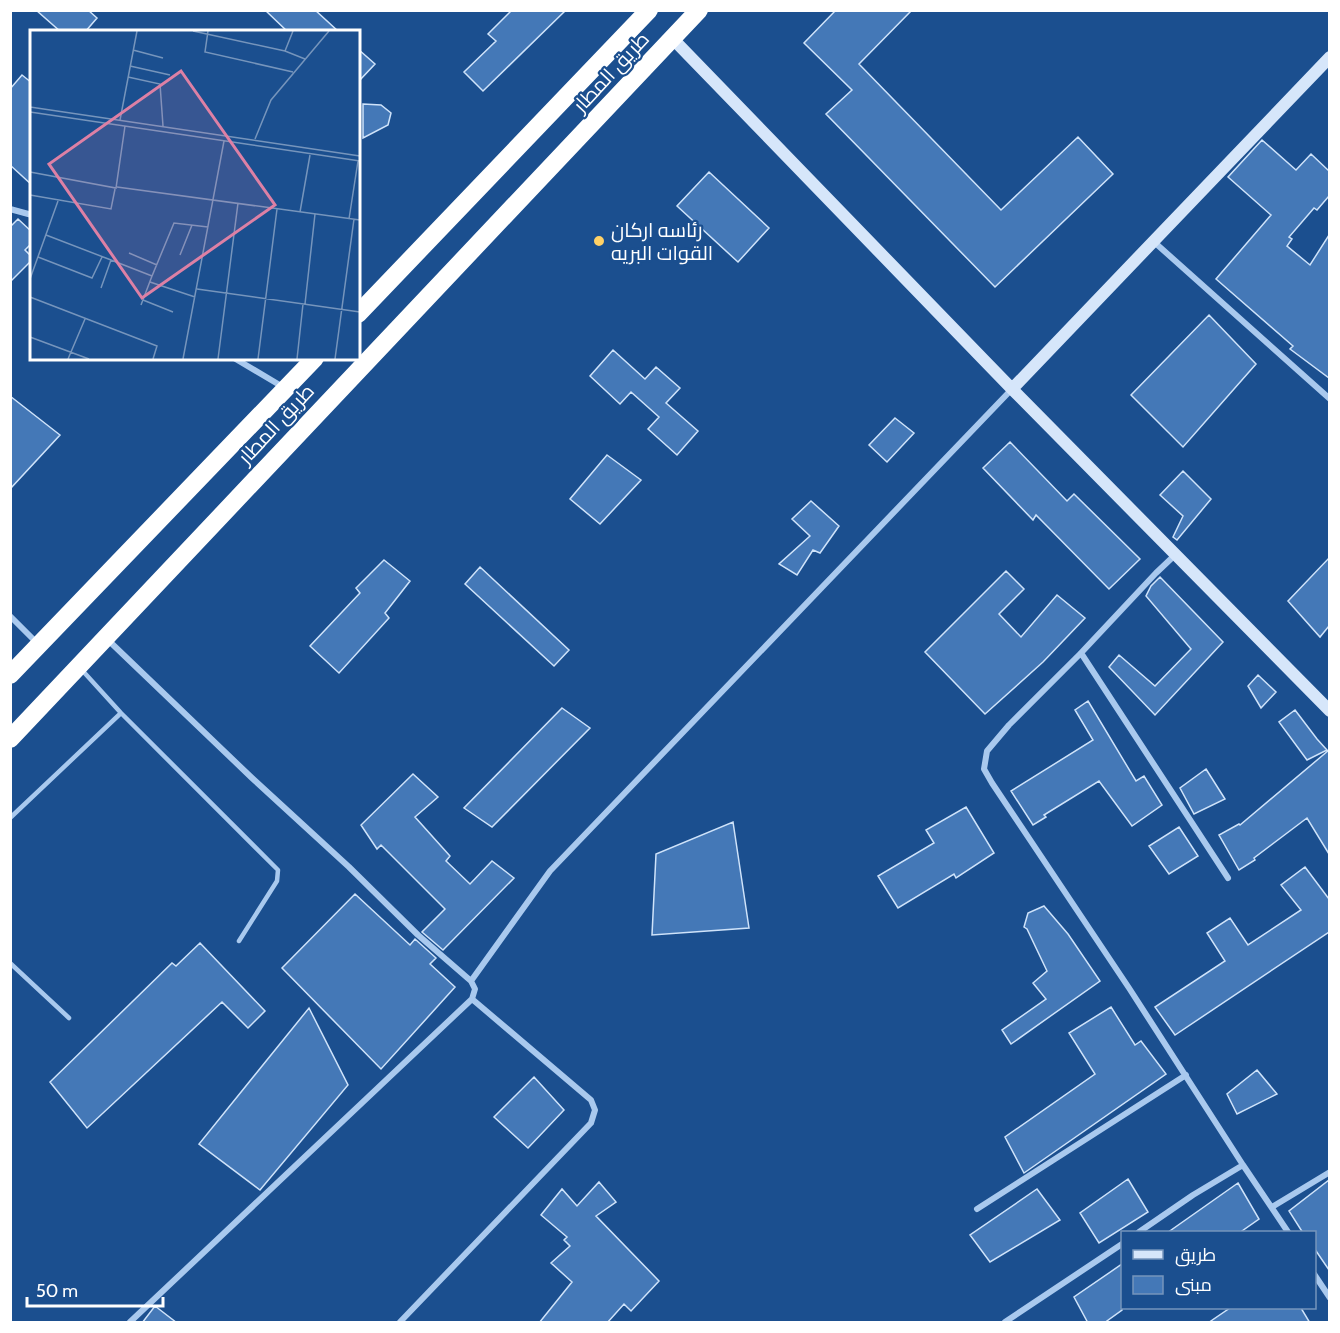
<svg xmlns="http://www.w3.org/2000/svg" width="1340" height="1333" viewBox="0 0 1340 1333" font-family="Cabin,Cairo,sans-serif">
	<rect width="100%" height="100%" fill="#1b4f8f"/>
	<path fill="#4478b7" stroke="#cfe3fa" stroke-width="1.5" d="M 36,10 L 88,10 L 97,18 L 85,32 L 61,32 Z
		M 265,10 L 315,10 L 339,32 L 288,32 Z
		M 512,10 L 566,10 L 483,91 L 464,72 L 496,41 L 488,34 Z
		M 836,10 L 912,10 L 859,64 L 1001,210 L 1078,137 L 1113,174 L 995,287 L 826,114 L 852,90 L 804,43 Z
		M 358,49 L 375,64 L 358,82 Z
		M 22,75 L 32,83 L 32,185 L 10,165 L 10,89 Z
		M 363,104 L 381,105 L 391,113 L 388,125 L 363,138 Z
		M 1262,140 L 1296,170 L 1311,154 L 1329,171 L 1329,196 L 1317,210 L 1314,208 L 1289,237 L 1292,239 L 1287,246 L 1310,265 L 1329,235 L 1329,378 L 1290,349 L 1293,346 L 1216,279 L 1271,215 L 1228,177 Z
		M 709,172 L 769,228 L 738,262 L 677,206 Z
		M 18,219 L 32,232 L 32,243 L 25,250 L 32,257 L 32,260 L 10,282 L 10,227 Z
		M 1209,315 L 1256,364 L 1183,447 L 1131,395 Z
		M 613,350 L 645,379 L 656,367 L 680,388 L 666,403 L 698,431 L 677,455 L 648,429 L 659,417 L 631,392 L 620,404 L 590,376 Z
		M 10,396 L 60,435 L 10,489 Z
		M 895,418 L 914,433 L 887,462 L 869,445 Z
		M 1010,442 L 1067,501 L 1074,494 L 1140,559 L 1109,589 L 1036,515 L 1033,520 L 983,468 Z
		M 607,455 L 641,480 L 600,524 L 570,499 Z
		M 1183,471 L 1211,499 L 1177,540 L 1173,537 L 1183,516 L 1160,495 Z
		M 811,501 L 839,526 L 820,553 L 813,550 L 797,575 L 779,564 L 810,536 L 792,519 Z
		M 1329,558 L 1329,626 L 1320,637 L 1288,601 Z
		M 384,560 L 410,581 L 385,613 L 389,618 L 339,673 L 310,646 L 360,593 L 356,588 Z
		M 480,567 L 569,650 L 554,666 L 465,584 Z
		M 1006,571 L 1024,589 L 999,614 L 1021,637 L 1057,595 L 1085,618 L 1043,662 L 985,714 L 925,652 Z
		M 1160,577 L 1223,642 L 1155,715 L 1109,667 L 1119,655 L 1155,686 L 1191,649 L 1146,596 L 1151,586 Z
		M 1258,675 L 1276,692 L 1261,708 L 1248,686 Z
		M 1088,701 L 1136,781 L 1144,776 L 1162,805 L 1132,826 L 1099,781 L 1044,815 L 1046,817 L 1033,825 L 1011,791 L 1093,740 L 1075,710 Z
		M 562,708 L 590,728 L 492,827 L 464,808 Z
		M 1295,710 L 1317,739 L 1327,750 L 1307,760 L 1279,722 Z
		M 1329,750 L 1329,854 L 1307,818 L 1254,858 L 1255,860 L 1239,870 L 1219,835 L 1239,824 L 1240,825 Z
		M 1206,769 L 1225,799 L 1194,814 L 1180,788 Z
		M 413,774 L 438,797 L 415,817 L 450,856 L 446,861 L 470,884 L 492,861 L 514,878 L 443,950 L 422,932 L 445,909 L 381,845 L 377,849 L 361,825 Z
		M 966,807 L 994,853 L 956,878 L 954,874 L 898,908 L 878,876 L 934,843 L 926,830 Z
		M 733,822 L 749,928 L 652,935 L 656,854 Z
		M 1179,827 L 1198,856 L 1169,874 L 1149,846 Z
		M 1305,867 L 1329,899 L 1329,932 L 1175,1035 L 1155,1007 L 1225,961 L 1207,933 L 1230,918 L 1248,945 L 1301,910 L 1281,885 Z
		M 355,894 L 410,945 L 415,939 L 436,958 L 430,964 L 455,987 L 381,1069 L 282,968 Z
		M 1044,906 L 1068,934 L 1100,981 L 1011,1044 L 1002,1030 L 1046,999 L 1033,983 L 1047,971 L 1027,929 L 1024,927 L 1028,913 Z
		M 200,943 L 265,1011 L 248,1028 L 222,1002 L 87,1128 L 50,1082 L 172,963 L 176,966 Z
		M 1111,1007 L 1135,1045 L 1141,1041 L 1166,1074 L 1024,1173 L 1005,1137 L 1095,1074 L 1069,1033 Z
		M 309,1008 L 348,1085 L 260,1190 L 199,1144 Z
		M 1257,1070 L 1277,1094 L 1237,1114 L 1227,1094 Z
		M 534,1077 L 564,1110 L 528,1148 L 494,1117 Z
		M 1128,1179 L 1148,1212 L 1099,1243 L 1080,1213 Z
		M 1329,1180 L 1329,1270 L 1314,1248 L 1314,1233 L 1303,1233 L 1289,1211 Z
		M 599,1182 L 616,1202 L 596,1216 L 659,1281 L 631,1311 L 624,1304 L 607,1323 L 539,1323 L 572,1282 L 551,1263 L 570,1246 L 564,1240 L 567,1237 L 541,1215 L 562,1189 L 577,1206 Z
		M 1238,1183 L 1259,1219 L 1239,1233 L 1167,1233 Z
		M 1037,1189 L 1060,1220 L 990,1262 L 970,1235 Z
		M 1122,1264 L 1122,1310 L 1104,1323 L 1088,1323 L 1074,1297 Z
		M 155,1306 L 177,1323 L 142,1323 Z
		M 1230,1308 L 1301,1308 L 1310,1323 L 1208,1323 Z"/>
	<g fill="none" stroke-linecap="round" stroke-linejoin="round">
		<path stroke="#a9c9ee" stroke-width="4.5" d="M 81,669 L 121,713 L 278,870 L 277,881 L 239,941
			M 10,818 L 121,713
			M 10,963 L 69,1018"/>
		<path stroke="#a9c9ee" stroke-width="6" d="M 10,209 L 32,215
			M 1153,241 L 1330,399
			M 234,358 L 283,387
			M 10,616 L 37,643
			M 108,640 L 252,778 L 349,867 L 418,935 L 471,981 L 475,989 L 472,999 L 130,1322
			M 1081,653 L 1228,878
			M 471,981 L 550,871 L 1012,389
			M 1243,1165 L 1288,1232
			M 1272,1207 L 1330,1172
			M 977,1209 L 1186,1075
			M 1139,1232 L 1193,1195 L 1243,1165 L 1129,988 L 992,783 L 984,769 L 987,751 L 1009,725 L 1081,653 L 1156,573 L 1175,555
			M 1314,1274 L 1330,1298
			M 400,1322 L 591,1123 L 595,1110 L 591,1100 L 472,999
			M 1005,1322 L 1122,1244"/>
		<path stroke="#d6e6fa" stroke-width="12" d="M 673,39 L 1012,389 L 1330,711
			M 1012,389 L 1330,57"/>
		<path stroke="#fff" stroke-width="18" d="M 358,314 L 649,10
			M 10,675 L 315,358
			M 10,739 L 699,10"/>
	</g>
	<circle fill="#ffd166" stroke="#1b4f8f" stroke-width="2" cx="599" cy="241" r="6"/>
	<g text-anchor="middle" stroke-width="4.5" stroke-linejoin="round" paint-order="stroke">
		<g font-size="20" fill="#fff" stroke="#1b4f8f">
			<text transform="translate(611 72) rotate(-47)" y="7">طريق المطار</text>
			<text transform="translate(276 424) rotate(-47)" y="7">طريق المطار</text>
		</g>
		<g font-size="20" fill="#fff" stroke="#1b4f8f" text-anchor="start">
			<text x="611" y="237">رئاسه اركان<tspan x="611" dy="23">القوات البريه</tspan></text>
		</g>
	</g>
	<g transform="translate(30 30)">
		<rect width="330" height="330" fill="#1b4f8f"/>
		<path fill="none" stroke="#7695bc" stroke-width="1.5" d="M 163,1 L 255,21 L 275,29M 178,1 L 175,22 L 263,42M 103,20 L 133,28M 255,21 L 263,1M 100,36 L 140,45M 98,47 L 130,54 L 133,96M 0,77 L 330,126M 0,82 L 330,131M 90,90 L 107,1M 225,109 L 241,70 L 299,1M 0,142 L 86,158 L 95,96M 87,157 L 330,190M 0,165 L 81,179 L 85,159M 270,182 L 280,125M 319,189 L 328,131M 16,205 L 81,230 L 71,258M 99,223 L 127,235M 150,225 L 162,195M 8,227 L 62,248 L 72,227M 81,230 L 122,246 L 144,193 L 178,197M 0,249 L 28,171M 120,252 L 165,267M 167,259 L 330,282M 0,267 L 127,316 L 123,329M 113,270 L 143,282M 275,274 L 285,184M 111,275 L 122,246M 0,307 L 59,329M 38,329 L 55,289M 153,329 L 194,111M 188,329 L 208,173M 228,329 L 247,179M 267,329 L 273,274M 305,329 L 324,189"/>
		<path fill="#dd80a5" fill-opacity="0.15" stroke="#dd80a5" stroke-width="3" d="M 151,41 L 245,175 L 112,268 L 19,134 Z"/>
		<rect width="330" height="330" fill="none" stroke="#fff" stroke-width="3"/>
	</g>
	<rect width="1340" height="1333" fill="none" stroke="#ffffff" stroke-width="24"/>
	<rect x="1121" y="1231" width="195" height="78" fill="#1b4f8f" stroke="#7695bc" stroke-width="1.5"/>
	<rect x="1133" y="1250" width="30" height="9" fill="#d6e6fa" stroke="#7695bc" stroke-width="1.5"/>
	<text x="1175" y="1261" font-size="18" fill="#ffffff">طريق</text>
	<rect x="1133" y="1276" width="30" height="18" fill="#4478b7" stroke="#7695bc" stroke-width="1.5"/>
	<text x="1175" y="1291" font-size="18" fill="#ffffff">مبنى</text>
	<path d="M27 1297v9h136v-9" fill="none" stroke="#ffffff" stroke-width="3"/>
	<text x="36" y="1297" font-size="18" fill="#ffffff" stroke="#1b4f8f" stroke-width="4.5" paint-order="stroke">50 m</text>
</svg>
